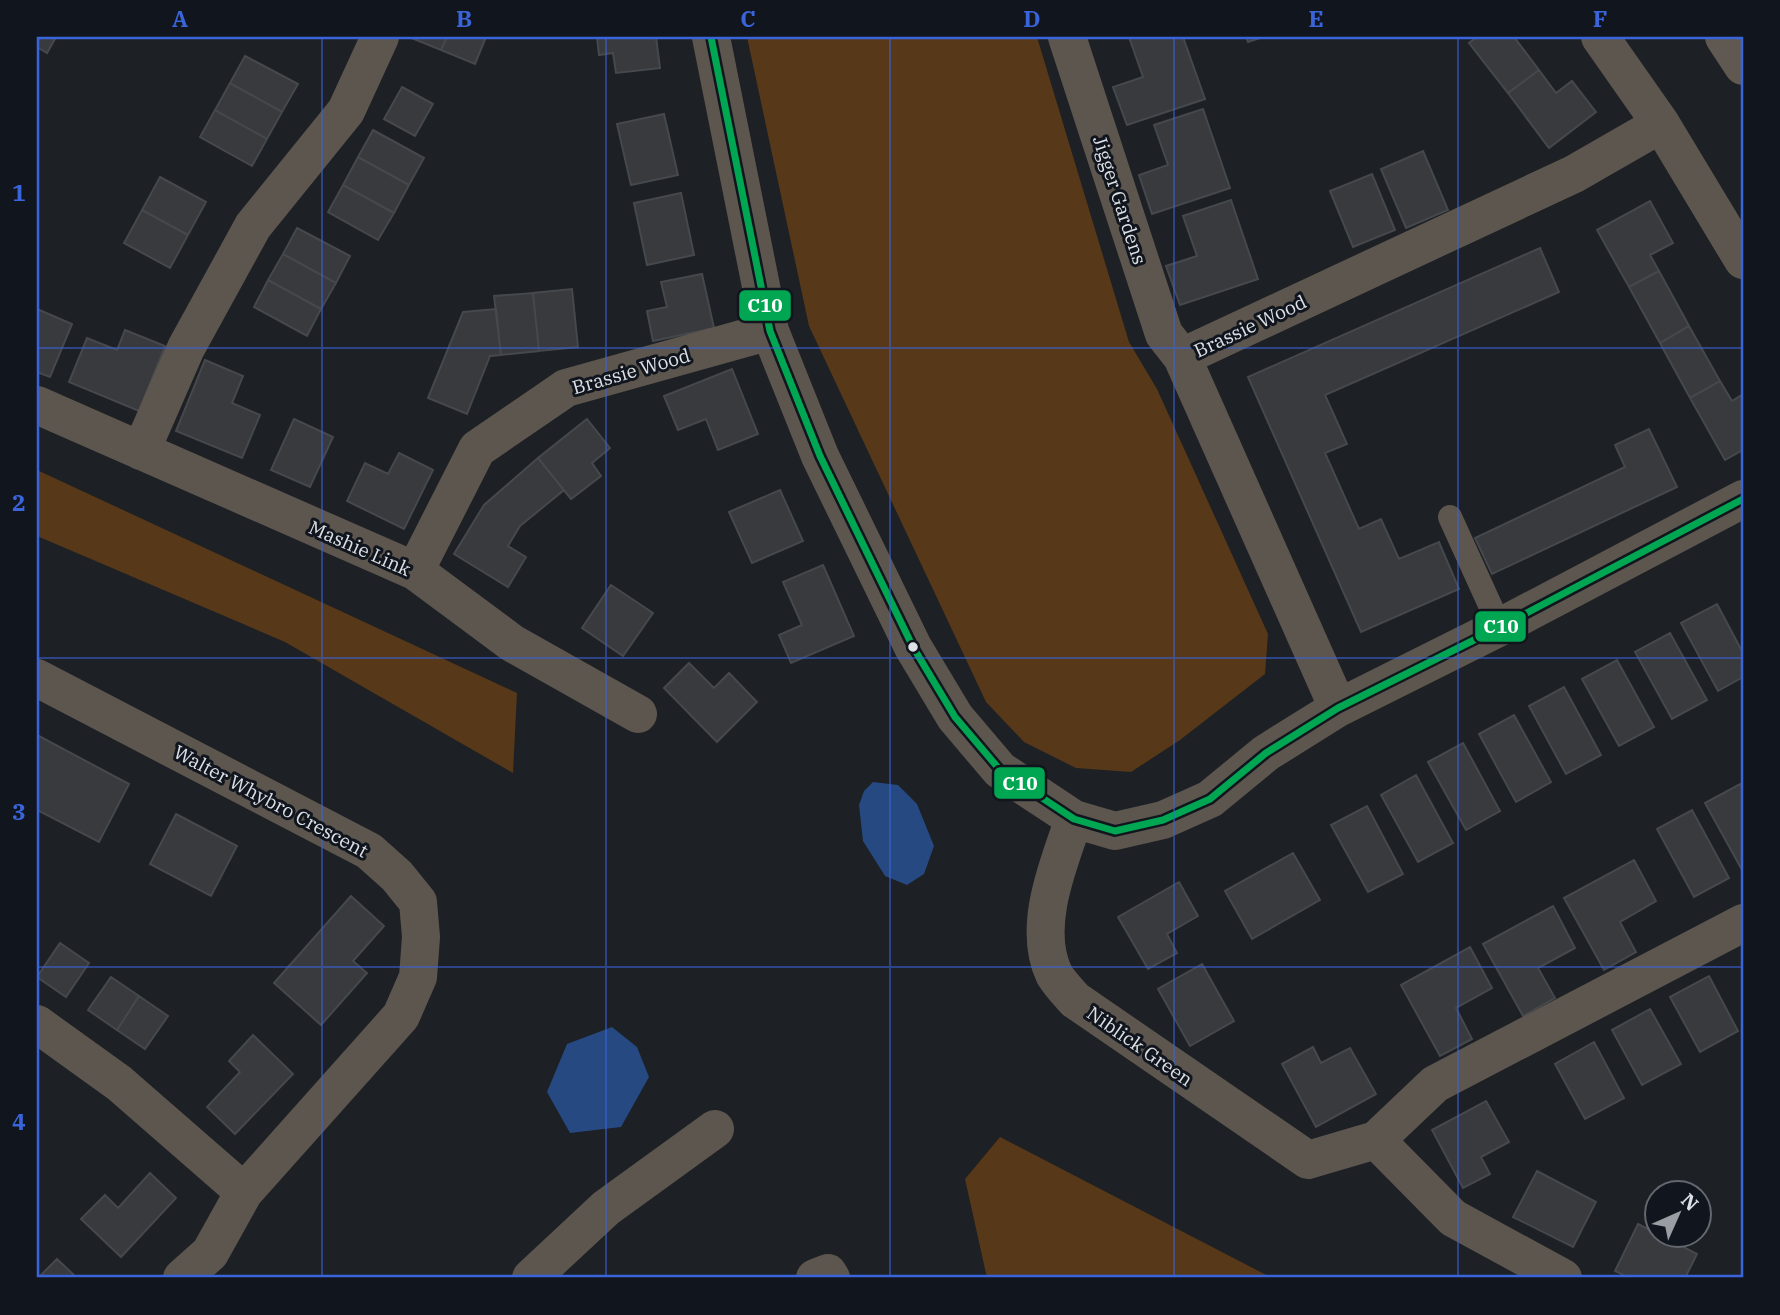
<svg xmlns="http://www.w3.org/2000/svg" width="1780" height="1315" viewBox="0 0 1780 1315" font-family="'IBM Plex Serif',serif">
	<rect width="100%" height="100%" fill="#1d2024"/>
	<path fill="#573818" d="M 747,37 L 1037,37 L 1129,342 L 1157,389 L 1268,634 L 1265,674 L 1180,740 L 1131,772 L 1076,768 L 1024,742 L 986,702 L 809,326 Z
		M 37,470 L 517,693 L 513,773 L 285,642 L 37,536 Z
		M 1000,1137 L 1272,1278 L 987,1278 L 965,1179 Z"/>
	<path fill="#254980" d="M 873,782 L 898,785 L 917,804 L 934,846 L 924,874 L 907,885 L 885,876 L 863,841 L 859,805 L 864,791 Z
		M 612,1027 L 637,1047 L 649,1077 L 621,1127 L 570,1133 L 547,1092 L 567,1044 Z"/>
	<path fill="#383a3e" stroke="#45484c" stroke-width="2" d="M 37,37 L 56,37 L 47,53 L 37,47 Z
		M 409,37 L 447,37 L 441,50 Z
		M 447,37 L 486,37 L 475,64 L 441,50 Z
		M 597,37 L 656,37 L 660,68 L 616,73 L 613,53 L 599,55 Z
		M 1129,37 L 1183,37 L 1205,99 L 1127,125 L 1113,87 L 1143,77 Z
		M 1246,37 L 1263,37 L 1248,42 Z
		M 1477,37 L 1514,37 L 1539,70 L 1508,93 L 1469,43 Z
		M 245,56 L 298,84 L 282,112 L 230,83 Z
		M 1539,70 L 1556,93 L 1572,81 L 1596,112 L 1549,148 L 1508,93 Z
		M 230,83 L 282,112 L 267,139 L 215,110 Z
		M 402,87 L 433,104 L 415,136 L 384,119 Z
		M 1203,109 L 1230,188 L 1152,214 L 1139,175 L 1168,165 L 1154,125 Z
		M 215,110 L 267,139 L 252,166 L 200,137 Z
		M 664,114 L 678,175 L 631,185 L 617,124 Z
		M 373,130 L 424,158 L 409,185 L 358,157 Z
		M 1423,151 L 1448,210 L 1406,228 L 1381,169 Z
		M 358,157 L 409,185 L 394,213 L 343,185 Z
		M 1372,174 L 1395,230 L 1353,247 L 1330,191 Z
		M 160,177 L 206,202 L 188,235 L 142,210 Z
		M 343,185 L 394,213 L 378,240 L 328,212 Z
		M 681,193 L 694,255 L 647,265 L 634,203 Z
		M 1231,200 L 1258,279 L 1180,305 L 1166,266 L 1197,256 L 1183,216 Z
		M 1650,201 L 1673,243 L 1650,255 L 1659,271 L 1629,287 L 1597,230 Z
		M 142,210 L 188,235 L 170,268 L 124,243 Z
		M 297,228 L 350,256 L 336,283 L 283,254 Z
		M 1540,248 L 1559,292 L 1325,395 L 1347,444 L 1325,453 L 1359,529 L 1381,519 L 1399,559 L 1439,542 L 1459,589 L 1361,632 L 1248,377 Z
		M 283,254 L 336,283 L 321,309 L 268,280 Z
		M 1659,271 L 1689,326 L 1660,343 L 1629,287 Z
		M 702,274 L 714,328 L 653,341 L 647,311 L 667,307 L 661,282 Z
		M 268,280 L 321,309 L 307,336 L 254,307 Z
		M 572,289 L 578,347 L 539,351 L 533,293 Z
		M 533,293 L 539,351 L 501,355 L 494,296 Z
		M 37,309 L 72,324 L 50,377 L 37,372 Z
		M 496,309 L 501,355 L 490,356 L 467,414 L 428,398 L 463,312 Z
		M 1689,326 L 1720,381 L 1690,398 L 1660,343 Z
		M 125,330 L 165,346 L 139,411 L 69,382 L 87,338 L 117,350 Z
		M 205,360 L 243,376 L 232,403 L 260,415 L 242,458 L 176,431 Z
		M 732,369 L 758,434 L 718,450 L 706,419 L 678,430 L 664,396 Z
		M 1720,381 L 1732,401 L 1743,394 L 1743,450 L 1725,460 L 1690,398 Z
		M 294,419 L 333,437 L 310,487 L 271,470 Z
		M 587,419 L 610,448 L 592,463 L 601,476 L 571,499 L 538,458 Z
		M 1649,429 L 1677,487 L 1492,574 L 1475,538 L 1625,467 L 1615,445 Z
		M 399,453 L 433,470 L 404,529 L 347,501 L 365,463 L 388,474 Z
		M 538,458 L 564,490 L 520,526 L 508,546 L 526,557 L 508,587 L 454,554 L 484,505 Z
		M 780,490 L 803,541 L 752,563 L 729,512 Z
		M 823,565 L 854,636 L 791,663 L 779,635 L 802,625 L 783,582 Z
		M 611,585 L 653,613 L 623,656 L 582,628 Z
		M 1717,604 L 1743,653 L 1743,677 L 1718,691 L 1681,623 Z
		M 1670,633 L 1707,700 L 1672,719 L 1635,652 Z
		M 1617,660 L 1654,727 L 1619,746 L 1582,679 Z
		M 689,663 L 714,688 L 729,673 L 757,702 L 717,742 L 664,688 Z
		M 1564,687 L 1601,755 L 1566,774 L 1529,706 Z
		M 1514,715 L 1551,782 L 1516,802 L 1479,734 Z
		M 37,735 L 129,784 L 99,842 L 37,810 Z
		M 1463,743 L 1500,811 L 1466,830 L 1428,762 Z
		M 1416,775 L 1453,843 L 1418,862 L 1381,795 Z
		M 1740,784 L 1743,790 L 1742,870 L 1705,803 Z
		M 1367,806 L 1403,874 L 1368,892 L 1331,825 Z
		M 1692,810 L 1729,878 L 1694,897 L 1657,829 Z
		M 176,814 L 237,846 L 211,896 L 150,864 Z
		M 1293,853 L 1320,900 L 1252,939 L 1225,891 Z
		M 1634,860 L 1656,901 L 1620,922 L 1636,952 L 1604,970 L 1564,898 Z
		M 1179,882 L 1198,916 L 1167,934 L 1177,953 L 1148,969 L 1118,917 Z
		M 351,896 L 384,926 L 353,961 L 367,973 L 321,1025 L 274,983 Z
		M 1553,906 L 1575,948 L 1538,968 L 1555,998 L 1523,1016 L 1483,944 Z
		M 60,943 L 89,963 L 66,997 L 37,977 Z
		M 1470,947 L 1492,988 L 1456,1008 L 1472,1039 L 1440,1056 L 1401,985 Z
		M 1202,964 L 1234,1021 L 1190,1046 L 1158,989 Z
		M 1709,976 L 1738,1031 L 1700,1052 L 1670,997 Z
		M 111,977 L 139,996 L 117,1030 L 88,1010 Z
		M 139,996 L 168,1016 L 145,1049 L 117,1030 Z
		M 1650,1009 L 1681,1064 L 1642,1085 L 1612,1030 Z
		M 253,1035 L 293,1074 L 235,1134 L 207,1107 L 240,1072 L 229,1061 Z
		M 1594,1042 L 1624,1098 L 1585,1119 L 1555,1064 Z
		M 1313,1047 L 1321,1063 L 1350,1048 L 1376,1094 L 1316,1127 L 1282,1064 Z
		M 1486,1101 L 1509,1142 L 1481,1157 L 1490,1174 L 1463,1188 L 1432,1130 Z
		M 1537,1171 L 1596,1202 L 1573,1247 L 1513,1217 Z
		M 150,1173 L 176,1198 L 121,1257 L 81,1219 L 105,1195 L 118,1208 Z
		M 1638,1224 L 1697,1254 L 1685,1278 L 1630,1278 L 1615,1271 Z
		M 57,1259 L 77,1278 L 38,1278 Z"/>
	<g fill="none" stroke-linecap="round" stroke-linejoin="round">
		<path stroke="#5d564e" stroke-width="24" d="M 1450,517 L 1500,627"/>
		<path stroke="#5d564e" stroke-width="38" d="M 711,37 L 770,331 L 820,456 L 913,647 L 955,717 L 1000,770 L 1074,819 L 1115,831 L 1163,820 L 1210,799 L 1266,753 L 1338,708 L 1500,627 L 1743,499
			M 1067,37 L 1164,334 L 1182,357
			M 1600,37 L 1661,124 L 1743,260
			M 37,405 L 415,571 L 512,643 L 638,714
			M 141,451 L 186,348 L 253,226 L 346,111 L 380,37
			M 415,571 L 477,449 L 566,388 L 770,331
			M 37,678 L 369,851 L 397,876 L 418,902 L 421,937 L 418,977 L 401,1016 L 244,1192 L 210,1253 L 182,1278
			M 1338,708 L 1182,357 L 1574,174 L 1661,124
			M 1074,819 C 1058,865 1032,927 1054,974 C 1059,983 1068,992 1075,1000 L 1308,1160 L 1376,1140 L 1453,1218 L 1563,1278
			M 37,1024 L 119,1083 L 244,1192
			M 1376,1140 L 1435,1084 L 1743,923
			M 531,1278 L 606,1208 L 715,1129
			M 815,1278 L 828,1273 L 831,1278"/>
		<path stroke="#605952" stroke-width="38" d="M 1724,37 L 1743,66"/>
		<g stroke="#11161e" stroke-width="12">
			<path id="bus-1" d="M 711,37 L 770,331 L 820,456 L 913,647 L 955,717 L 1000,770 L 1074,819 L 1115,831 L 1163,820 L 1210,799 L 1266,753 L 1338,708 L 1500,627 L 1743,499"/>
		</g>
		<use href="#bus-1" stroke="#00a651" stroke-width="7"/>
	</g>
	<path fill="none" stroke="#3a64da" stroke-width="2" stroke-opacity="0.55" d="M 322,37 L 322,1278M 606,37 L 606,1278M 890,37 L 890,1278M 1174,37 L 1174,1278M 1458,37 L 1458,1278M 37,348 L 1743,348M 37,658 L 1743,658M 37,967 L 1743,967"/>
	<circle fill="#dde1e6" stroke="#11161e" stroke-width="2.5" cx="913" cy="647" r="6"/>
	<g text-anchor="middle" stroke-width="6" stroke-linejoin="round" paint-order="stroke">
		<g font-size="19" fill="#dde1e6" stroke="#11161e">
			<text transform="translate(1120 200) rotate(72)" y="7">Jigger Gardens</text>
			<text transform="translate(1250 326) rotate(-25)" y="7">Brassie Wood</text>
			<text transform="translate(631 371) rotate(-16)" y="7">Brassie Wood</text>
			<text transform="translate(360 548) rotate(24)" y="7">Mashie Link</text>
			<text transform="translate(271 801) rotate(28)" y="7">Walter Whybro Crescent</text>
			<text transform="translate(1140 1046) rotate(35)" y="7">Niblick Green</text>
		</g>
	</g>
	<g stroke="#11161e" stroke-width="2.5">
		<rect x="738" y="289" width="54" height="33" rx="7" fill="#00a651"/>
		<rect x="1474" y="610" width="53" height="33" rx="7" fill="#00a651"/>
		<rect x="993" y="766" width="53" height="34" rx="7" fill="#00a651"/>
	</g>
	<g font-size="19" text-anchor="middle" font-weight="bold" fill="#fff">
		<text x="765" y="312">C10</text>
		<text x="1501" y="633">C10</text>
		<text x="1020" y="790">C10</text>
	</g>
	<rect width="1780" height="1315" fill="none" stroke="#11161e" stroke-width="77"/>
	<g transform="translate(1678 1214) rotate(45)"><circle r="33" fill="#11161e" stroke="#63676e" stroke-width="2"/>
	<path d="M0-5L12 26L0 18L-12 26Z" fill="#9a9da2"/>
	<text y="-10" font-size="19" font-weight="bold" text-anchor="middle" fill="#dde1e6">N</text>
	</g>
	<rect x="38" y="38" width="1704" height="1238" fill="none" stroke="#3a64da" stroke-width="2.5"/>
	<g font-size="23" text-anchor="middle" font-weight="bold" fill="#3a64da">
		<text x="180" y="27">A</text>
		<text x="464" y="27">B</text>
		<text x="748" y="27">C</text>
		<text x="1032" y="27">D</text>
		<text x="1316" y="27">E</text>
		<text x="1600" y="27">F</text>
		<text x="19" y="201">1</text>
		<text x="19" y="511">2</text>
		<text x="19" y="820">3</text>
		<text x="19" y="1130">4</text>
	</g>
</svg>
